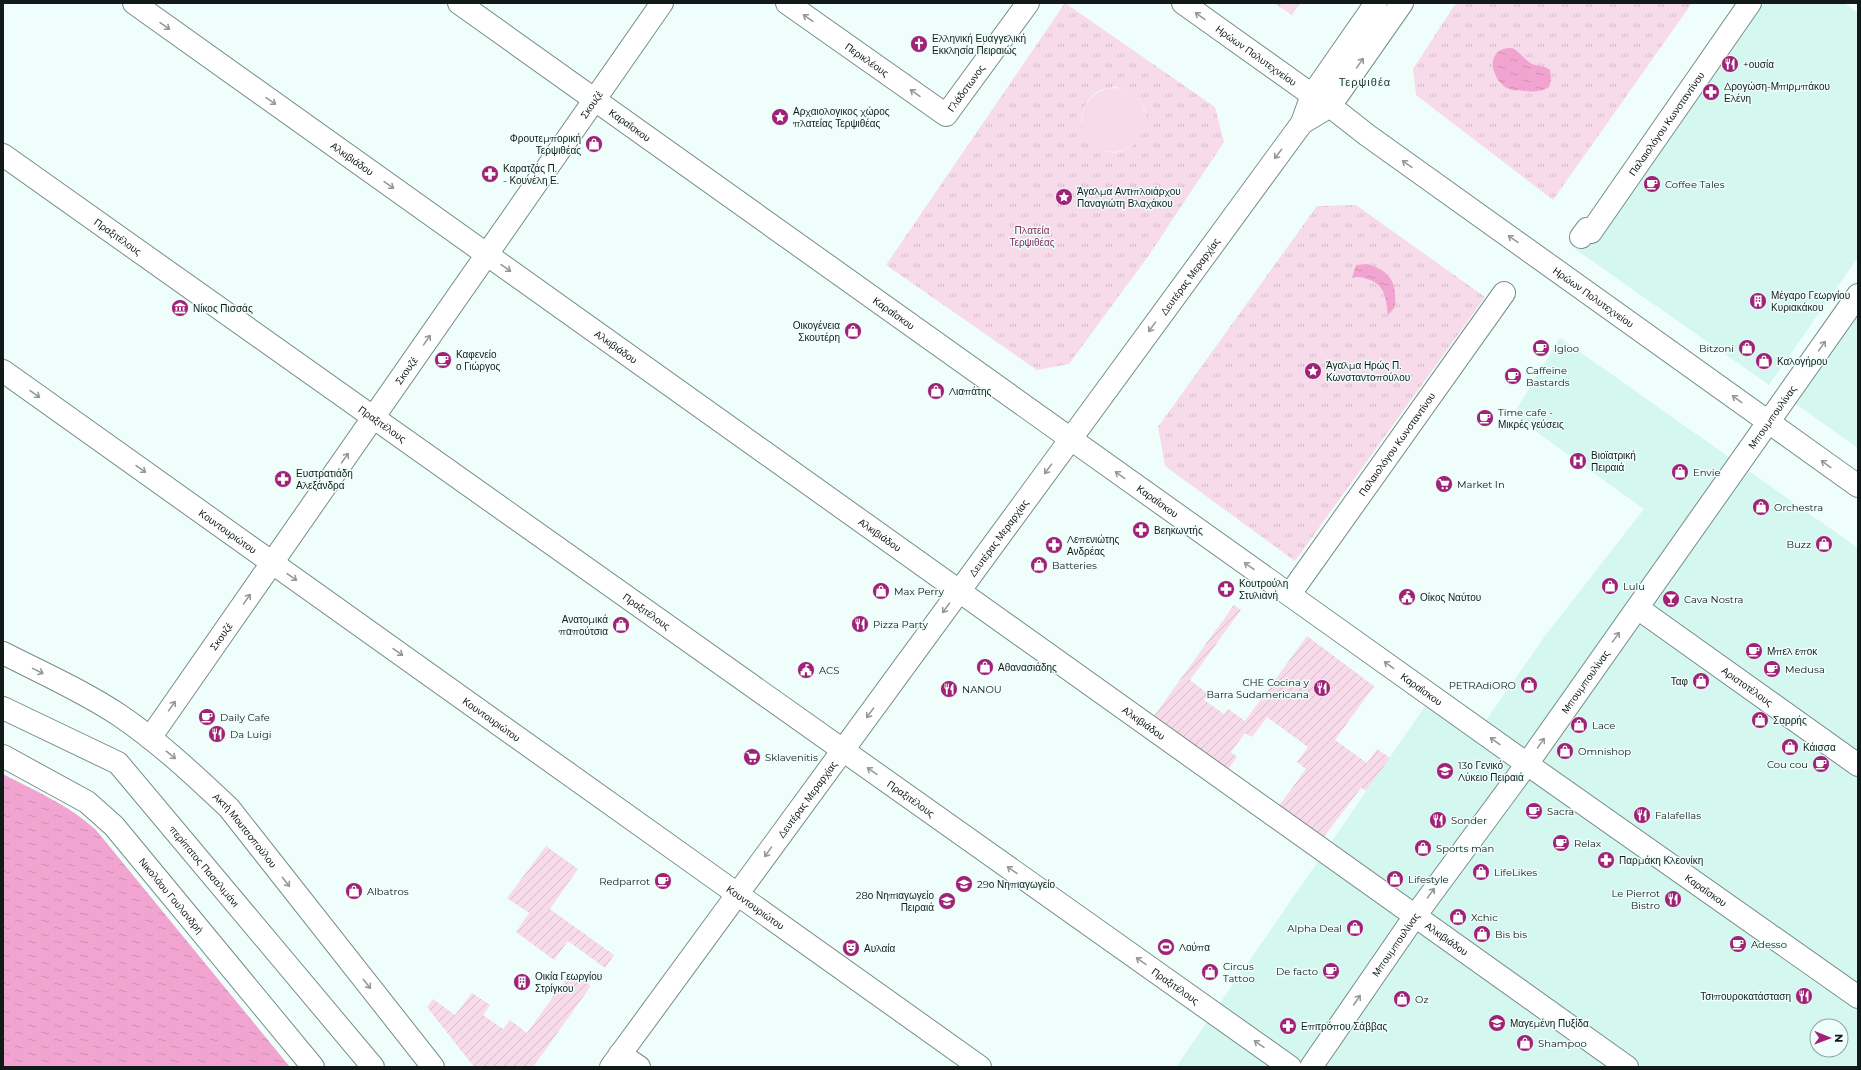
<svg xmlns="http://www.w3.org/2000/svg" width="1861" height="1070" viewBox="0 0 1861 1070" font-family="Montserrat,sans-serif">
	<defs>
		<pattern id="park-tufts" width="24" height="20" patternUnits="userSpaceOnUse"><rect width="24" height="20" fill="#f7dbea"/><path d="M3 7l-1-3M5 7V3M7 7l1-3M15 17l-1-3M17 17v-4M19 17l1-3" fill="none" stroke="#d3bbc8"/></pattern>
		<pattern id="garden-furrows" width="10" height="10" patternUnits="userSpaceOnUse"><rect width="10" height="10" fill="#f7dbea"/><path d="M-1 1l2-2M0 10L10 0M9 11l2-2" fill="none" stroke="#d3bbc8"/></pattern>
		<pattern id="water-ripples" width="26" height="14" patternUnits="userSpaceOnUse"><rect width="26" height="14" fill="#f2a4d1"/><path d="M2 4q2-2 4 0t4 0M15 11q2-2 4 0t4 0" fill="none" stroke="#ce8db3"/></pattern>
	</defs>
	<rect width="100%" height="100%" fill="#effefb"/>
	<path fill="#d4f7f0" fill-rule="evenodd" d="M 1747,3 L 1844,3 L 1858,13 L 1858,257 L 1769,385 L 1575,249 Z
		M 1858,308 L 1858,448 L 1793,402 Z
		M 1560,338 L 1858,548 L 1858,1067 L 1176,1067 L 1428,702 L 1473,739 L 1545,636 L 1644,509 L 1513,415 ZM 1817,1026 L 1841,1026 L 1841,1050 L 1817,1050 Z"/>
	<path fill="#f7dbea" d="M1082 120a32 32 0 1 1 64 0a32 32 0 1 1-64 0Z"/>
	<path fill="url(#park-tufts)" fill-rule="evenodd" d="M 1065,3 L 1215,107 L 1224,142 L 1149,255 L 1069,364 L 1037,370 L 886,265 ZM 1116,87 C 1183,105 1122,189 1086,134 C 1076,119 1085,96 1101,90 C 1106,88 1111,88 1116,87 Z
		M 1274,3 L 1300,3 L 1292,15 Z
		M 1456,3 L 1692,3 L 1553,200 L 1416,95 L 1413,69 Z
		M 1356,205 L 1485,297 L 1295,561 L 1165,466 L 1158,427 L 1317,206 Z"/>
	<path fill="url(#garden-furrows)" d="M 1234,605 L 1241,610 L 1190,680 L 1208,694 L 1204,700 L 1224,714 L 1228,709 L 1245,721 L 1307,636 L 1374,686 L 1335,740 L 1367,763 L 1377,749 L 1390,758 L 1366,791 L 1361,788 L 1323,838 L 1278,807 L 1306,769 L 1297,762 L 1308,747 L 1267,717 L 1252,737 L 1245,733 L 1231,752 L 1237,757 L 1228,770 L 1154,716 Z
		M 546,846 L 578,869 L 550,909 L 614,955 L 605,968 L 568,941 L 554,960 L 516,932 L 529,913 L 507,898 Z
		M 571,972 L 591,986 L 533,1067 L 474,1067 L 427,1007 L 433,999 L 455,1015 L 472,993 L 490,1005 L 483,1015 L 503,1029 L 510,1020 L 527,1033 Z"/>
	<path fill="url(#water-ripples)" d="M 1512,48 C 1519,51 1523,58 1529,62 C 1535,67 1543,64 1550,70 L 1551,80 L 1549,87 C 1541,92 1534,92 1525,91 C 1520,90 1513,91 1509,89 C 1490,81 1484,47 1512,48 Z
		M 1367,264 C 1391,271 1397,283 1395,307 L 1388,315 C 1386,298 1385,284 1367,279 C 1362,277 1357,276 1352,278 L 1356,265 Z
		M 3,774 C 35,791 69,805 96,830 L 290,1067 L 3,1067 Z"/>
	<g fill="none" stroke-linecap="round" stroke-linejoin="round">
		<g stroke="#778e89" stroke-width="24">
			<g id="pedestrian">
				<path id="s1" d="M 1581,237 L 1587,229 L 1591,232 L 1750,3"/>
				<path id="s2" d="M 1290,594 L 1504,293"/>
				<path id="s3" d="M 1639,609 L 1858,765"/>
				<path id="s4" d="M 3,708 L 118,763 L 373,1067"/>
				<path id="s5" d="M 1527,764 L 1858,997"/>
			</g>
		</g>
		<g stroke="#778e89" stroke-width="24">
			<g id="minor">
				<path id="s6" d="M 134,3 L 1627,1067"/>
				<path id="s7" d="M 459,3 L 1527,764"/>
				<path id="s8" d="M 787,3 L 946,115 L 1028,3"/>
				<path d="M 1302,123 L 1330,106 L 1402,3"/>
				<path id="s9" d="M 3,155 L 1290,1067"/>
				<path id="s10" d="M 3,371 L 980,1067"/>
				<path id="s11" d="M 150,738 L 662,3"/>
				<path id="s12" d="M 3,756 L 87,802 L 114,826 L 313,1067"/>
				<path d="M 620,1054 L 639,1067"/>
			</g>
		</g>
		<g stroke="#778e89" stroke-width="24">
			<g id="tertiary">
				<path id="s13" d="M 1311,1067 L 1415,916 L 1527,764 L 1858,295"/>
			</g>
		</g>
		<g stroke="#778e89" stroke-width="24">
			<g id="secondary">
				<path id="s14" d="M 1183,3 L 1312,95 L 1330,106 L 1367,135 L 1858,486"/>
				<path id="s15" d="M 3,653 C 42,673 83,691 119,715 C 159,742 194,775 229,808 L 433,1067"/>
				<path id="s16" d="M 611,1067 L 1302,123 L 1312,95 L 1376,3"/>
			</g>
		</g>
		<use href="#pedestrian" stroke="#fff" stroke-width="22"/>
		<use href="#minor" stroke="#fff" stroke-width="22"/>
		<use href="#tertiary" stroke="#fff" stroke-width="22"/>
		<use href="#secondary" stroke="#fff" stroke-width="22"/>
	</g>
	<defs><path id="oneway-shaft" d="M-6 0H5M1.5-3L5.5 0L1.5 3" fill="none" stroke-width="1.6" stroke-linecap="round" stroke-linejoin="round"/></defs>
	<g stroke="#949897">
		<use href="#oneway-shaft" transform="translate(1200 16) rotate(-145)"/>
		<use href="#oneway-shaft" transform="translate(808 18) rotate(-145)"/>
		<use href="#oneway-shaft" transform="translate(165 26) rotate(35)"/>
		<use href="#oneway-shaft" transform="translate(1360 63) rotate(-55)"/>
		<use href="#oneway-shaft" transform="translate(915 93) rotate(-145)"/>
		<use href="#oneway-shaft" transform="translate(271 101) rotate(35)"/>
		<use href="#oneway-shaft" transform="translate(1278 154) rotate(128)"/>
		<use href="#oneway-shaft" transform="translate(1407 164) rotate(-145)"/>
		<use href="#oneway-shaft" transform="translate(389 185) rotate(35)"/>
		<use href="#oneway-shaft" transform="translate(1513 239) rotate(-145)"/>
		<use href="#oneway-shaft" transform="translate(506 268) rotate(35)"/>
		<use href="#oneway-shaft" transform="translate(1152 327) rotate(126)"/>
		<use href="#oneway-shaft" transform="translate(427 340) rotate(-55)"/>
		<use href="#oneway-shaft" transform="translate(1822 346) rotate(-55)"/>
		<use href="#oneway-shaft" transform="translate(35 394) rotate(35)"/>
		<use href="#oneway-shaft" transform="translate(1737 399) rotate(-144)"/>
		<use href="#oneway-shaft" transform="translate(345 458) rotate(-55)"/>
		<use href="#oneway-shaft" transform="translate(1826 464) rotate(-144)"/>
		<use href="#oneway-shaft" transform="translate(141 469) rotate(35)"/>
		<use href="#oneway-shaft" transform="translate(1048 469) rotate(126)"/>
		<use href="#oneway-shaft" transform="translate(1120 475) rotate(-144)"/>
		<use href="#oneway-shaft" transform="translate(1249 566) rotate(-145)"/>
		<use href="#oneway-shaft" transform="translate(292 577) rotate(35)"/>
		<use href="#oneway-shaft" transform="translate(247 599) rotate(-55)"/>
		<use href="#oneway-shaft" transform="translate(946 608) rotate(126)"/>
		<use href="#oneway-shaft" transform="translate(1616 637) rotate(-55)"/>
		<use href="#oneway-shaft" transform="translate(398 652) rotate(35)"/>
		<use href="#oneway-shaft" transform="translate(1389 665) rotate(-144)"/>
		<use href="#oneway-shaft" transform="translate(38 671) rotate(26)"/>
		<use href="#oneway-shaft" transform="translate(172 706) rotate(-55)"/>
		<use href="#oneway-shaft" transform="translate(870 713) rotate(126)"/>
		<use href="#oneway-shaft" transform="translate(1495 741) rotate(-144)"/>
		<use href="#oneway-shaft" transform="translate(1541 743) rotate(-55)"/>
		<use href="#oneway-shaft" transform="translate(171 755) rotate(39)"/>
		<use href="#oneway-shaft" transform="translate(872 771) rotate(-145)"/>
		<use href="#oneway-shaft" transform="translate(768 852) rotate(126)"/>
		<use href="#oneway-shaft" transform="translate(1012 870) rotate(-145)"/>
		<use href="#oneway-shaft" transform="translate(286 882) rotate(52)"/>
		<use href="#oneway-shaft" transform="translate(1431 893) rotate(-54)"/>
		<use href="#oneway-shaft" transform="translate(1141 961) rotate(-145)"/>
		<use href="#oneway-shaft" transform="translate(367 984) rotate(52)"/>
		<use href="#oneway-shaft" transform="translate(1357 1000) rotate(-56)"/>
		<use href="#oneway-shaft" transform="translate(1259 1044) rotate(-145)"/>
	</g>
	<defs>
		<g id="church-disc" transform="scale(0.9)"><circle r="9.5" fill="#9f2276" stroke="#effefb"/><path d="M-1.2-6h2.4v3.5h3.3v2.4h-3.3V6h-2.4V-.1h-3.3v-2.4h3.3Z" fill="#fff"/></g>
		<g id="restaurant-disc" transform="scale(0.9)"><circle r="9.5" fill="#9f2276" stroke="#effefb"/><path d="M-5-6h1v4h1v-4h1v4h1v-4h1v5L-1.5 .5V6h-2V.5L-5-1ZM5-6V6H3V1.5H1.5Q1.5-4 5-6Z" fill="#fff"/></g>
		<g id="pharmacy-disc" transform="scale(0.9)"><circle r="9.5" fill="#9f2276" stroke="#effefb"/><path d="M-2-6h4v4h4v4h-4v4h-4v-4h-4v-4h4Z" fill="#fff"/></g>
		<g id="sight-disc" transform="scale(0.9)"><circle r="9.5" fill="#9f2276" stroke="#effefb"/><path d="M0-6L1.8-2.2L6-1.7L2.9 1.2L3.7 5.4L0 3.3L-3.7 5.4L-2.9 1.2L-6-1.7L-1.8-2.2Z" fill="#fff"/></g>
		<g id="shop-disc" transform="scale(0.9)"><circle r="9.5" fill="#9f2276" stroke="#effefb"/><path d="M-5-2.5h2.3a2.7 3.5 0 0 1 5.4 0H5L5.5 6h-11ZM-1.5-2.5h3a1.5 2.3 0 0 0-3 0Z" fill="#fff"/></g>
		<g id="cafe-disc" transform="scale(0.9)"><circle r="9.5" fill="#9f2276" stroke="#effefb"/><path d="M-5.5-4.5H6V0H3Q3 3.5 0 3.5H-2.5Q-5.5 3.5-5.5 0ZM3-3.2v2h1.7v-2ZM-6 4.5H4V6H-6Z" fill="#fff"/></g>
		<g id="building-disc" transform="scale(0.9)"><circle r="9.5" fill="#9f2276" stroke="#effefb"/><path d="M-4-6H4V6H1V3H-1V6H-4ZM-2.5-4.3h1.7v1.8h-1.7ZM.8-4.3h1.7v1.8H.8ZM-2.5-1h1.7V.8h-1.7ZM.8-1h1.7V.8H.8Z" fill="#fff"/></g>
		<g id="museum-disc" transform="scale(0.9)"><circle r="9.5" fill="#9f2276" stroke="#effefb"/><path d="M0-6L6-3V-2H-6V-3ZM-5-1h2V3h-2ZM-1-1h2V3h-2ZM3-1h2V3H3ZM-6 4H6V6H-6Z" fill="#fff"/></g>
		<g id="hospital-disc" transform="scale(0.9)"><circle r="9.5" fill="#9f2276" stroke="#effefb"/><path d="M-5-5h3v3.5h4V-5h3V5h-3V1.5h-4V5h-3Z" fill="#fff"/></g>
		<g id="supermarket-disc" transform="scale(0.9)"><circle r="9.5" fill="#9f2276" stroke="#effefb"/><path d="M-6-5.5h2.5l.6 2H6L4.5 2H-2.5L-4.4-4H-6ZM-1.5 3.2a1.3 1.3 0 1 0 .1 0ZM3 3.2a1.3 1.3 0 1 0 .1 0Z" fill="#fff"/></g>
		<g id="civic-disc" transform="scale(0.9)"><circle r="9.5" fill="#9f2276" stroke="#effefb"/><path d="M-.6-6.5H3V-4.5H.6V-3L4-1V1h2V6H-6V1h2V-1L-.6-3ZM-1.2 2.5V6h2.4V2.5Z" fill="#fff"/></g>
		<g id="bar-disc" transform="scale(0.9)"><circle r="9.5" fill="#9f2276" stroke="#effefb"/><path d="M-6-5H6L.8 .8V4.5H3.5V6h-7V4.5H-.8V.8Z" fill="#fff"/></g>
		<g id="school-disc" transform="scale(0.9)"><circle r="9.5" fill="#9f2276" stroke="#effefb"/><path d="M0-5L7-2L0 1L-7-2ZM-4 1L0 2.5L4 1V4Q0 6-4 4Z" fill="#fff"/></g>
		<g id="stadium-disc" transform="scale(0.9)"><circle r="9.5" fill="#9f2276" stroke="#effefb"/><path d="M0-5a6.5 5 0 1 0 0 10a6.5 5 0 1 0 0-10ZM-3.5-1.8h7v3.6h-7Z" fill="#fff"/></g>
		<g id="theatre-disc" transform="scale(0.9)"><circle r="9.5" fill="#9f2276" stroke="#effefb"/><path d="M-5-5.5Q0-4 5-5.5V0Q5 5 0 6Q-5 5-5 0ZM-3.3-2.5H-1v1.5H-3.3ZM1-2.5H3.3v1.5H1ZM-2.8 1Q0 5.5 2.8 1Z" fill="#fff"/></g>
	</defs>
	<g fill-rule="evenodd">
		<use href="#church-disc" x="919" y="44"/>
		<use href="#restaurant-disc" x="1730" y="64"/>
		<use href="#pharmacy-disc" x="1711" y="92"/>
		<use href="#sight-disc" x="780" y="117"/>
		<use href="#shop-disc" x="594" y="144"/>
		<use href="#pharmacy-disc" x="490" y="174"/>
		<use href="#cafe-disc" x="1652" y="184"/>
		<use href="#sight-disc" x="1064" y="197"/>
		<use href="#building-disc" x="1758" y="301"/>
		<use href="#museum-disc" x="180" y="308"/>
		<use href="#shop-disc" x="853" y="331"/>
		<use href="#cafe-disc" x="1541" y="348"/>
		<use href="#shop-disc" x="1747" y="348"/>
		<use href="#cafe-disc" x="443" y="360"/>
		<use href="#shop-disc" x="1764" y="361"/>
		<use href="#sight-disc" x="1313" y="371"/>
		<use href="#cafe-disc" x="1513" y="376"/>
		<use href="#shop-disc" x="936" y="391"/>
		<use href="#cafe-disc" x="1485" y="418"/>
		<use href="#hospital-disc" x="1578" y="461"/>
		<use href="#shop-disc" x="1680" y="472"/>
		<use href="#pharmacy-disc" x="283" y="479"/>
		<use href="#supermarket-disc" x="1444" y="484"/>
		<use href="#shop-disc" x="1761" y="507"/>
		<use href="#pharmacy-disc" x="1141" y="530"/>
		<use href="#shop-disc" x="1824" y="544"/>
		<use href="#pharmacy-disc" x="1054" y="545"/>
		<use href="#shop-disc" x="1039" y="565"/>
		<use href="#shop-disc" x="1610" y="586"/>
		<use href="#pharmacy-disc" x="1226" y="589"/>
		<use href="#shop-disc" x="881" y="591"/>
		<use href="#civic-disc" x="1407" y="597"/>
		<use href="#bar-disc" x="1671" y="599"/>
		<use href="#restaurant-disc" x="860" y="624"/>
		<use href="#shop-disc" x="621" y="625"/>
		<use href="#cafe-disc" x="1754" y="651"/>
		<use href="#shop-disc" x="985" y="667"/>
		<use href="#cafe-disc" x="1772" y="669"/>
		<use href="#civic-disc" x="806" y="670"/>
		<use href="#shop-disc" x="1701" y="681"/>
		<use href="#shop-disc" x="1529" y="685"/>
		<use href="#restaurant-disc" x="1322" y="688"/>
		<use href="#restaurant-disc" x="949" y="689"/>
		<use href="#cafe-disc" x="207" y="717"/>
		<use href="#shop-disc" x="1760" y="720"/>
		<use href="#shop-disc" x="1579" y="725"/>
		<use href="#restaurant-disc" x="217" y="734"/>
		<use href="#shop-disc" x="1790" y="747"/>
		<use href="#shop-disc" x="1565" y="751"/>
		<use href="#supermarket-disc" x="752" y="757"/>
		<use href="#cafe-disc" x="1821" y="764"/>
		<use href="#school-disc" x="1445" y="771"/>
		<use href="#cafe-disc" x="1534" y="811"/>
		<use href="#restaurant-disc" x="1642" y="815"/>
		<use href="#restaurant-disc" x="1438" y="820"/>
		<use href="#cafe-disc" x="1561" y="843"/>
		<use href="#shop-disc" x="1423" y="848"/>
		<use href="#pharmacy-disc" x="1606" y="860"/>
		<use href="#shop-disc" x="1481" y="872"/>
		<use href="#shop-disc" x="1395" y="879"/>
		<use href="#cafe-disc" x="663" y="881"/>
		<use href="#school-disc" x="964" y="884"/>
		<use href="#shop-disc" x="354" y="891"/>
		<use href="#restaurant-disc" x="1673" y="899"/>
		<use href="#school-disc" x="947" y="901"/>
		<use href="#shop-disc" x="1458" y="917"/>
		<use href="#shop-disc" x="1355" y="928"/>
		<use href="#shop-disc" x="1482" y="934"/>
		<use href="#cafe-disc" x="1738" y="944"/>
		<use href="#stadium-disc" x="1166" y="947"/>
		<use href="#theatre-disc" x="851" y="948"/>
		<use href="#cafe-disc" x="1331" y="971"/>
		<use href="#shop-disc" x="1210" y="972"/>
		<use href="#building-disc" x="522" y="982"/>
		<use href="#restaurant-disc" x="1804" y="996"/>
		<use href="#shop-disc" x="1402" y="999"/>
		<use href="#school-disc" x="1497" y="1023"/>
		<use href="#pharmacy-disc" x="1288" y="1026"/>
		<use href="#shop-disc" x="1525" y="1043"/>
	</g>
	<g text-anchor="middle" stroke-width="3" stroke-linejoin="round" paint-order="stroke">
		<g font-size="10" fill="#111a18" stroke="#effefb" text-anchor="start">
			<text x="932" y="42">Ελληνική Ευαγγελική<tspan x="932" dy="12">Εκκλησία Πειραιώς</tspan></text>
			<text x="1743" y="68">+ουσία</text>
			<text x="1724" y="90">Δρογώση-Μπιρμπάκου<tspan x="1724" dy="12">Ελένη</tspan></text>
			<text x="793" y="115">Αρχαιολογικος χώρος<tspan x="793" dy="12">πλατείας Τερψιθέας</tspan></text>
			<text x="581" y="142" text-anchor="end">Φρουτεμπορική<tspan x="581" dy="12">Τερψιθέας</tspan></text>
			<text x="503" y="172">Καρατζάς Π.<tspan x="503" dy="12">- Κουνέλη Ε.</tspan></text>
			<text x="1665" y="188">Coffee Tales</text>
			<text x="1077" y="195">Άγαλμα Αντιπλοιάρχου<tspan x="1077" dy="12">Παναγιώτη Βλαχάκου</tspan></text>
			<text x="1771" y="299">Μέγαρο Γεωργίου<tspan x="1771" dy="12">Κυριακάκου</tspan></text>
			<text x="193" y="312">Νίκος Πισσάς</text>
			<text x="840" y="329" text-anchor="end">Οικογένεια<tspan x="840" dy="12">Σκουτέρη</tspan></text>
			<text x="1554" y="352">Igloo</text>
			<text x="1734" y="352" text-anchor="end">Bitzoni</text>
			<text x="456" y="358">Καφενείο<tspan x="456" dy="12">ο Γιώργος</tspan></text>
			<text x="1777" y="365">Καλογήρου</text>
			<text x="1326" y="369">Άγαλμα Ηρώς Π.<tspan x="1326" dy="12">Κωνσταντοπούλου</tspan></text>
			<text x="1526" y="374">Caffeine<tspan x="1526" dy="12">Bastards</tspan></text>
			<text x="949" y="395">Λιαπάτης</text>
			<text x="1498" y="416">Time cafe -<tspan x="1498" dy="12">Μικρές γεύσεις</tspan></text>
			<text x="1591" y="459">Βιοϊατρική<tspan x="1591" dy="12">Πειραιά</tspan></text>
			<text x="1693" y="476">Envie</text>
			<text x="296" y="477">Ευστρατιάδη<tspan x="296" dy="12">Αλεξάνδρα</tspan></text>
			<text x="1457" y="488">Market In</text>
			<text x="1774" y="511">Orchestra</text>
			<text x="1154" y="534">Βεηκωντής</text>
			<text x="1067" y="543">Λεπενιώτης<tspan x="1067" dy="12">Ανδρέας</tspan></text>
			<text x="1811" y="548" text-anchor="end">Buzz</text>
			<text x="1052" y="569">Batteries</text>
			<text x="1239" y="587">Κουτρούλη<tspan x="1239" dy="12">Στυλιανή</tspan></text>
			<text x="1623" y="590">Lulu</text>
			<text x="894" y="595">Max Perry</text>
			<text x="1420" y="601">Οίκος Ναύτου</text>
			<text x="1684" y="603">Cava Nostra</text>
			<text x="608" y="623" text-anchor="end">Ανατομικά<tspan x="608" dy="12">παπούτσια</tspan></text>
			<text x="873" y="628">Pizza Party</text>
			<text x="1767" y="655">Μπελ εποκ</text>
			<text x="998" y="671">Αθανασιάδης</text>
			<text x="1785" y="673">Medusa</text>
			<text x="819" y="674">ACS</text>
			<text x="1688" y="685" text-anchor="end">Ταφ</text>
			<text x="1309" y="686" text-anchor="end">CHE Cocina y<tspan x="1309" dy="12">Barra Sudamericana</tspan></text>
			<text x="1516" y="689" text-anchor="end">PETRAdiORO</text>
			<text x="962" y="693">NANOU</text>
			<text x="220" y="721">Daily Cafe</text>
			<text x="1773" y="724">Σαρρής</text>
			<text x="1592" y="729">Lace</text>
			<text x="230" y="738">Da Luigi</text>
			<text x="1803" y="751">Κάισσα</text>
			<text x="1578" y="755">Omnishop</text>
			<text x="765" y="761">Sklavenitis</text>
			<text x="1808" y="768" text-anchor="end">Cou cou</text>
			<text x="1458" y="769">13ο Γενικό<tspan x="1458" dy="12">Λύκειο Πειραιά</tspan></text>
			<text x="1547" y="815">Sacra</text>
			<text x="1655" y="819">Falafellas</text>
			<text x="1451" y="824">Sonder</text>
			<text x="1574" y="847">Relax</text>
			<text x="1436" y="852">Sports man</text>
			<text x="1619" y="864">Παρμάκη Κλεονίκη</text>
			<text x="1494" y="876">LifeLikes</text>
			<text x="1408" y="883">Lifestyle</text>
			<text x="650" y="885" text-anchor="end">Redparrot</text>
			<text x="977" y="888">29ο Νηπιαγωγείο</text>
			<text x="367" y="895">Albatros</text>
			<text x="1660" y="897" text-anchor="end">Le Pierrot<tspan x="1660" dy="12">Bistro</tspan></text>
			<text x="934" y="899" text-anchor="end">28ο Νηπιαγωγείο<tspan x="934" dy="12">Πειραιά</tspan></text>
			<text x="1471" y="921">Xchic</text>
			<text x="1342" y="932" text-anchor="end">Alpha Deal</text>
			<text x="1495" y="938">Bis bis</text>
			<text x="1751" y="948">Adesso</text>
			<text x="1179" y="951">Λούπα</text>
			<text x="864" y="952">Αυλαία</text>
			<text x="1223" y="970">Circus<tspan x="1223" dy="12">Tattoo</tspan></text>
			<text x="1318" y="975" text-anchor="end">De facto</text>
			<text x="535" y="980">Οικία Γεωργίου<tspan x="535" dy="12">Στρίγκου</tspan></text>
			<text x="1791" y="1000" text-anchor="end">Τσιπουροκατάσταση</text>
			<text x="1415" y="1003">Oz</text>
			<text x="1510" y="1027">Μαγεμένη Πυξίδα</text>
			<text x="1301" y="1030">Επιτρόπου Σάββας</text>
			<text x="1538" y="1047">Shampoo</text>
		</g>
		<g font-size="10" fill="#111a18" stroke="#effefb">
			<text dy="4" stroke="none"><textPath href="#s14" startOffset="90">Ηρώων Πολυτεχνείου</textPath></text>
			<text dy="4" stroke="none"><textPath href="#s8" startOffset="98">Περικλέους</textPath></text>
			<text dy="4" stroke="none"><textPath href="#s8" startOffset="228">Γλάδστωνος</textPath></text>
			<text dy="4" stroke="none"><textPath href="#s11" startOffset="772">Σκουζέ</textPath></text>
			<text dy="4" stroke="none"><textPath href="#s1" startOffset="147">Παλαιολόγου Κωνσταντίνου</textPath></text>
			<text dy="4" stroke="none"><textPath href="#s7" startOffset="210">Καραΐσκου</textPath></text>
			<text dy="4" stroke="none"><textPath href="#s6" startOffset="268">Αλκιβιάδου</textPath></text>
			<text dy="4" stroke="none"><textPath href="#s9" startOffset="141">Πραξιτέλους</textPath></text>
			<text dy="4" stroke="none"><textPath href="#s16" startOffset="980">Δευτέρας Μεραρχίας</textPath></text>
			<text dy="4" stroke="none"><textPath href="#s14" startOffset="505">Ηρώων Πολυτεχνείου</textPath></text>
			<text dy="4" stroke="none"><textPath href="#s7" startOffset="534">Καραΐσκου</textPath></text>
			<text dy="4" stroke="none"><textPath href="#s6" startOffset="592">Αλκιβιάδου</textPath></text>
			<text dy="4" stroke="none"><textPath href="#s11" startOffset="448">Σκουζέ</textPath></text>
			<text dy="4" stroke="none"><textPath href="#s13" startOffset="797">Μπουμπουλίνας</textPath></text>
			<text dy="4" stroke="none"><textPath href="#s9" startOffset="465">Πραξιτέλους</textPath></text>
			<text dy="4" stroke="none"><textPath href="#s2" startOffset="184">Παλαιολόγου Κωνσταντίνου</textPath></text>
			<text dy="4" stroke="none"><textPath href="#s7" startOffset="858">Καραΐσκου</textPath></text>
			<text dy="4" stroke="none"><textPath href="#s10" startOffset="276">Κουντουριώτου</textPath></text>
			<text dy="4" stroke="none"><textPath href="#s6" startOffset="916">Αλκιβιάδου</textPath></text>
			<text dy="4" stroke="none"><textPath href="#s16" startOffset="656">Δευτέρας Μεραρχίας</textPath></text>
			<text dy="4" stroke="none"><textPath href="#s9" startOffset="789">Πραξιτέλους</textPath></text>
			<text dy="4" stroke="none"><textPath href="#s11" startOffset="124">Σκουζέ</textPath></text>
			<text dy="4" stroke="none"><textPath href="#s13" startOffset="473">Μπουμπουλίνας</textPath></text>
			<text dy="4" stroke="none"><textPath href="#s3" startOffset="133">Αριστοτέλους</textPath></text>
			<text dy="4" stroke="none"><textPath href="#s7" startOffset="1182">Καραΐσκου</textPath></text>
			<text dy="4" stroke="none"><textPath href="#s10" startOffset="600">Κουντουριώτου</textPath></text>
			<text dy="4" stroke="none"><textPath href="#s6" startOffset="1240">Αλκιβιάδου</textPath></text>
			<text dy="4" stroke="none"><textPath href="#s9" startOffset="1113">Πραξιτέλους</textPath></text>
			<text dy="4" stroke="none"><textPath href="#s16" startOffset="332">Δευτέρας Μεραρχίας</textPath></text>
			<text dy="4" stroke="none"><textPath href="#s15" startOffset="303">Ακτή Μουτσοπούλου</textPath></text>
			<text dy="4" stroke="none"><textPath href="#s4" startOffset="262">περίπατος Πασαλιμάνι</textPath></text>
			<text dy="4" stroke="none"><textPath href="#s5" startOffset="219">Καραΐσκου</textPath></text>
			<text dy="4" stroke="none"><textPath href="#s12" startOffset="222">Νικολάου Γουλανδρή</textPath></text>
			<text dy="4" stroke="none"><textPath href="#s10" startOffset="924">Κουντουριώτου</textPath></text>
			<text dy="4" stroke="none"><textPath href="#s6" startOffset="1612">Αλκιβιάδου</textPath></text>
			<text dy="4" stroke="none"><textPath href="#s13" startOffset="149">Μπουμπουλίνας</textPath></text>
			<text dy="4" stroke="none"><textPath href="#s9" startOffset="1437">Πραξιτέλους</textPath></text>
		</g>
		<g font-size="10" fill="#842c64" stroke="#effefb">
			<text x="1032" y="234">Πλατεία<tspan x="1032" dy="12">Τερψιθέας</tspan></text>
		</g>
		<g font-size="11" letter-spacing="1" fill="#213632" stroke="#effefb">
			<text x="1365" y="86">Τερψιθέα</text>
		</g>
	</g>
	<rect width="1861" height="1070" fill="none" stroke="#111a18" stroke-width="8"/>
	<g transform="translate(1829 1038) rotate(91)"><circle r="19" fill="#effefb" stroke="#96a3a0"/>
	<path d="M0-3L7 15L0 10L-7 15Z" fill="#9f2276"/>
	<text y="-6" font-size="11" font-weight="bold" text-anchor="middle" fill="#111a18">N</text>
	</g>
</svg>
